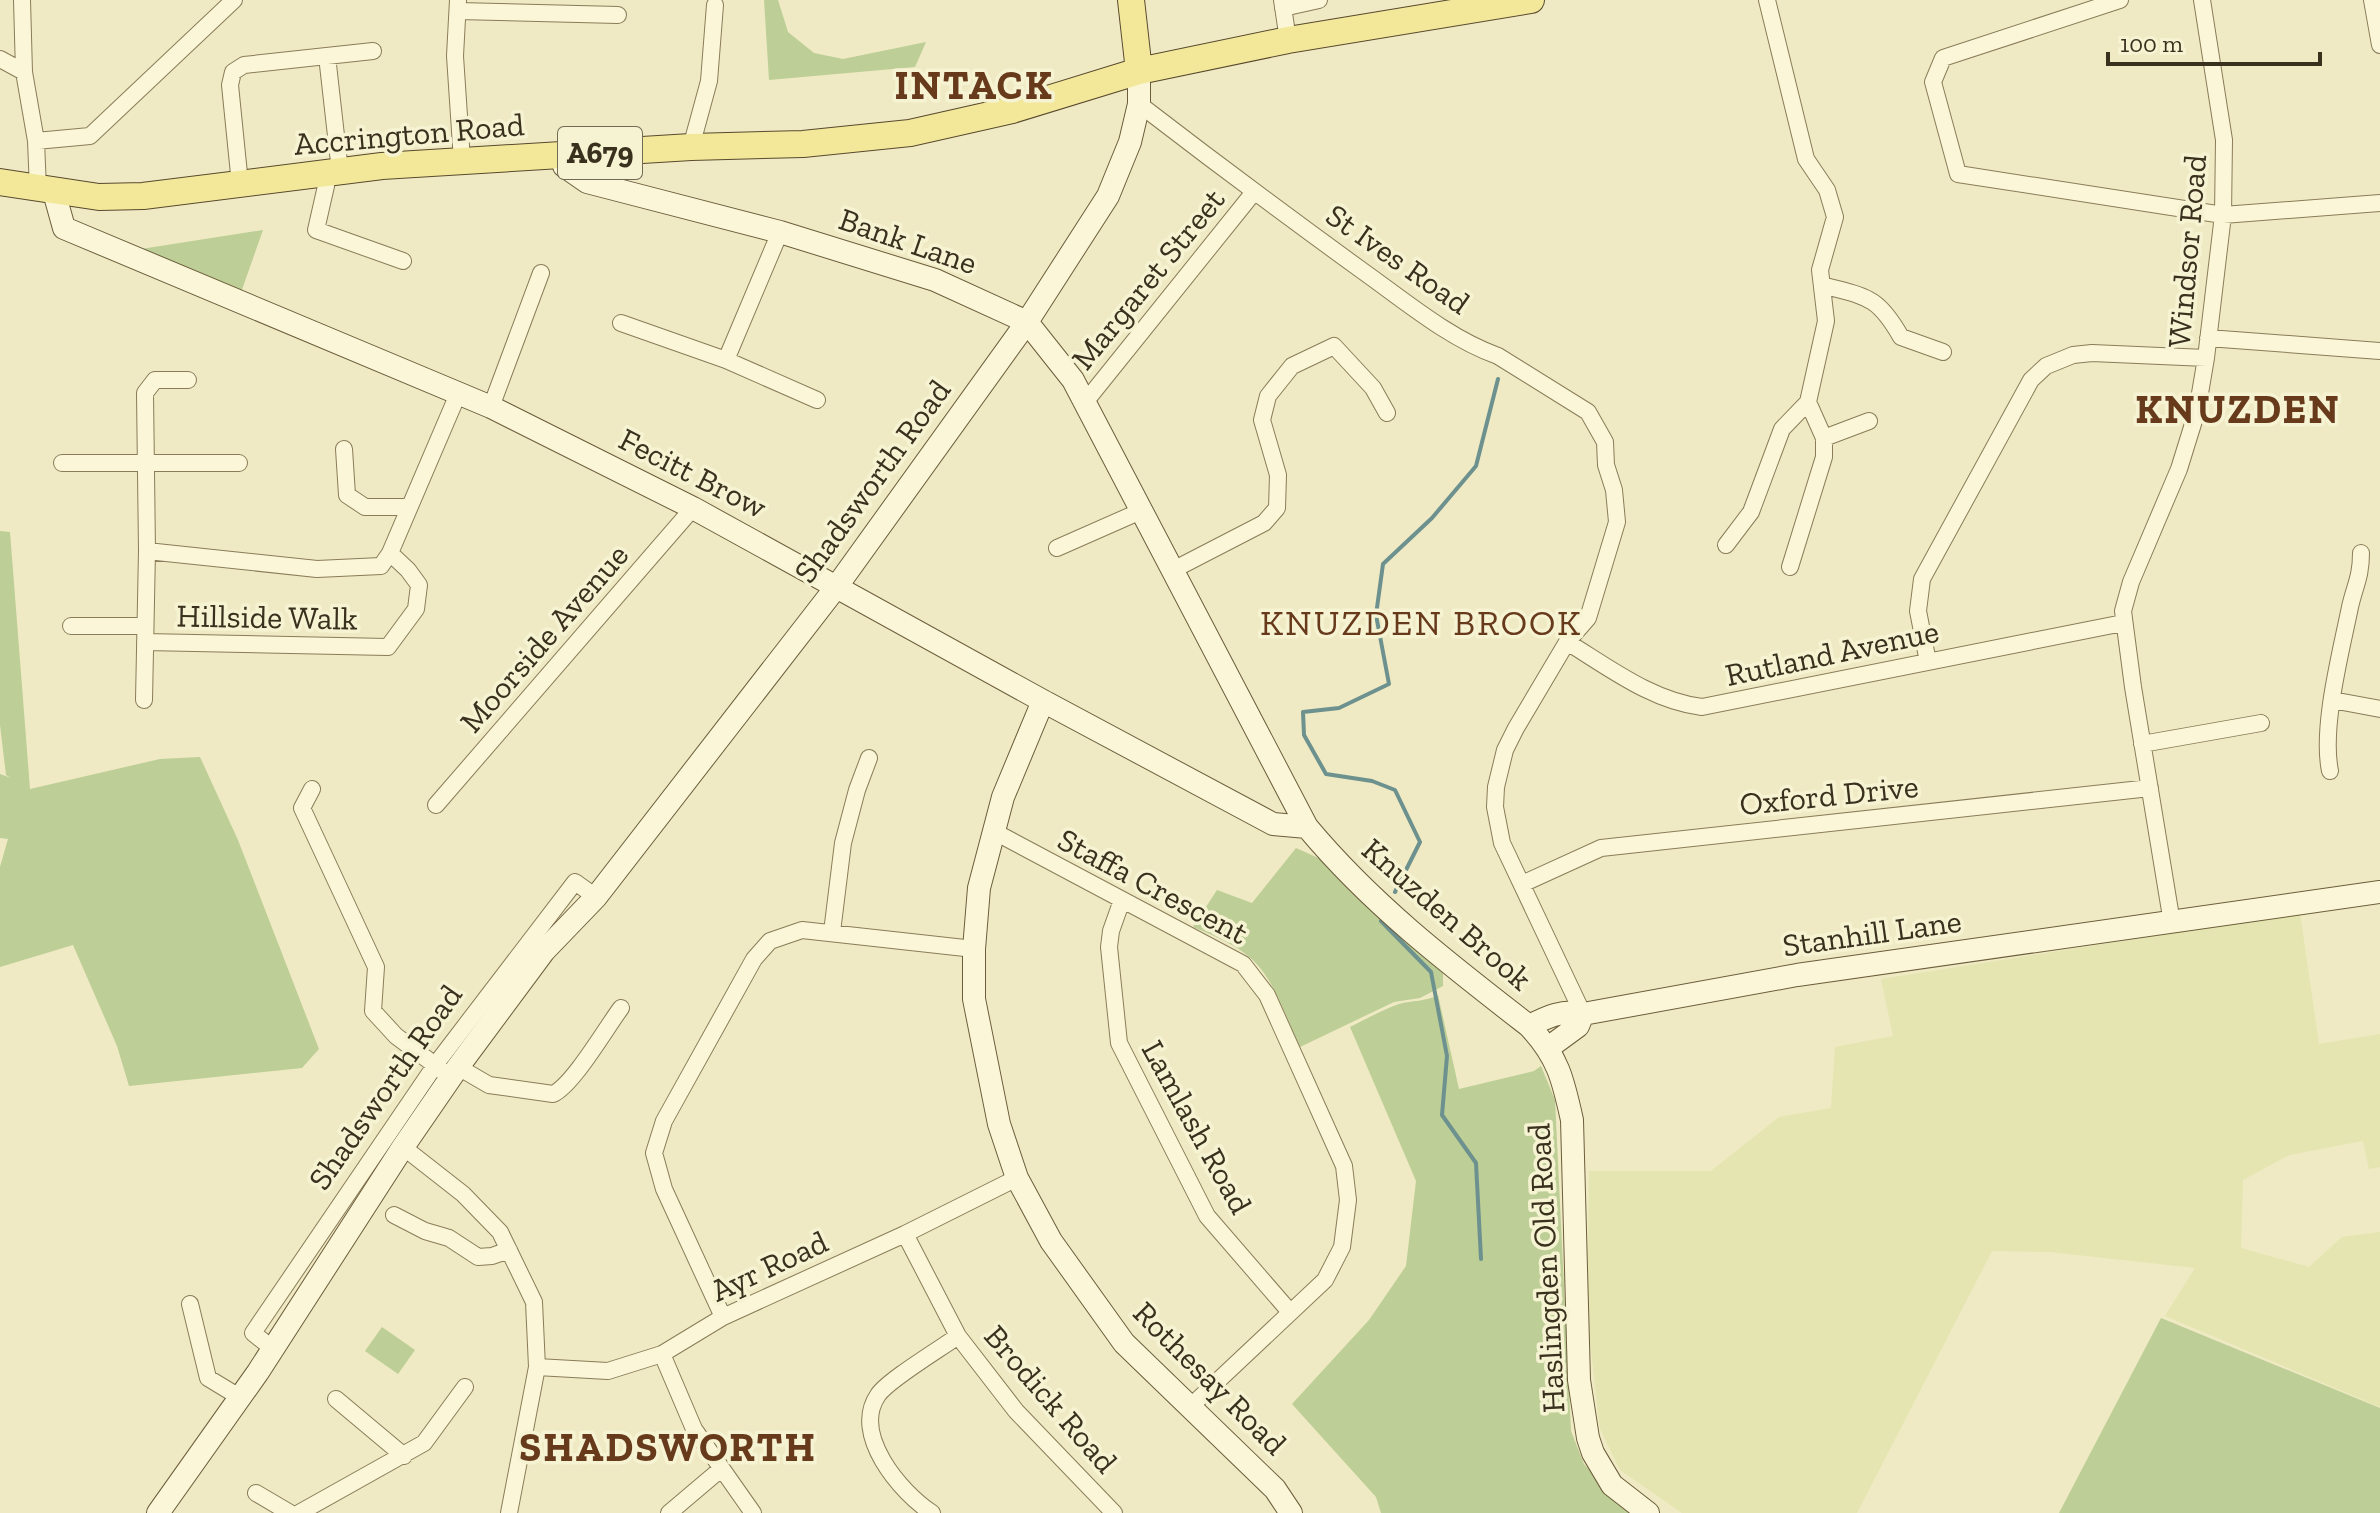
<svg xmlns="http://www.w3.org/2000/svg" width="2380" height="1513" viewBox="0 0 2380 1513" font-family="'Zilla Slab',serif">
	<rect width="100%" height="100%" fill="#efeac3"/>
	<path fill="#e4e5b0" d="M 2300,913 L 2319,1044 L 2380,1034 L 2380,1167 L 2369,1169 L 2363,1141 L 2289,1155 L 2243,1180 L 2241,1248 L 2309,1267 L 2342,1237 L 2380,1232 L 2380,1407 L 2165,1316 L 2195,1268 L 2050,1252 L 1992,1251 L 1857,1513 L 1682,1513 L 1620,1470 L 1600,1429 L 1587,1315 L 1589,1171 L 1711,1171 L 1779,1117 L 1831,1108 L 1835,1047 L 1893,1036 L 1881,979 Z"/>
	<path fill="#bdce96" d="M 764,0 L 778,0 L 788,32 L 814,53 L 843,59 L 926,42 L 915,67 L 769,80 Z
		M 263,230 L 238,301 L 122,252 Z
		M 0,531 L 10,532 L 30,789 L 160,759 L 200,757 L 238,840 L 319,1049 L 302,1068 L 129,1086 L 117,1046 L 73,945 L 0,967 L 0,867 L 8,839 L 0,838 L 0,774 L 11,778 L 6,775 L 0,725 Z
		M 1296,848 L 1325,861 L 1443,973 L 1443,986 L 1420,998 L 1394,1002 L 1300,1047 C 1288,1022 1278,991 1261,969 C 1245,948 1217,937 1193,927 L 1217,890 L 1252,903 Z
		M 1438,995 L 1459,1089 L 1534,1071 L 1541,1066 L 1555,1100 L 1571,1431 L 1584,1464 L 1618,1501 L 1634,1513 L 1381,1513 L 1376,1497 L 1292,1404 L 1369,1320 L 1406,1266 L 1416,1181 L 1350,1027 C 1366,1019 1382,1010 1399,1004 C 1413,1000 1425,1002 1438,995 Z
		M 2161,1318 L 2380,1408 L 2380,1513 L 2059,1513 Z
		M 382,1327 L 415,1350 L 398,1374 L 365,1351 Z"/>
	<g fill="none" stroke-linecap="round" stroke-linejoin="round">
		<path stroke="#6c918e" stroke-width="4" d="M 1395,892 L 1420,842 L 1395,790 L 1372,781 L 1326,774 L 1304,735 L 1303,712 L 1339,708 L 1389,684 L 1376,615 L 1383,564 L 1432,518 L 1476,466 L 1498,379
			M 1381,921 L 1431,972 L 1447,1056 L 1442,1115 L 1476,1163 L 1481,1259"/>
		<g stroke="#8a7c59" stroke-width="18">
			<path id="street" d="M 22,0 L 24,72 L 36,141 L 38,189
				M 458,0 L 455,56 L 462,161
				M 1282,0 L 1288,40
				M 2120,0 L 1943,58 L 1933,82 L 1958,174 L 2223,215 L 2380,203
				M 2372,0 L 2380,45
				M 1283,8 L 1319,0
				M 458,11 L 618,15
				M 327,56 L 340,171
				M 0,59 L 24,72
				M 1139,104 C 1213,161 1288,217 1364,272 C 1406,302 1450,339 1498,356 L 1588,412 L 1605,442 L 1606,465 L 1614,490 L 1617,522 L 1588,618 L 1567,642 L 1516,728 L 1505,750 L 1496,787 L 1495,807 L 1502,843 L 1583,1014
				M 36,141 L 90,136 L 234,0
				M 691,147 L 709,81 L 715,5
				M 327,173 L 326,186 L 316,230 L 403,261
				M 240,184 L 230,85 L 233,72 L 244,65 L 373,51
				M 1822,285 C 1866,297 1877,295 1901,337 L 1943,352
				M 621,323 L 726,360 L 817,400
				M 2208,338 L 2380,351
				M 726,360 L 780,232
				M 1086,401 L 1254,192
				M 491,407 L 541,273
				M 1824,438 L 1869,421
				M 344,449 L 347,495 L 365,507 L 409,507
				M 62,463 L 239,463
				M 1726,545 L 1751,512 L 1782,429 L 1808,402 L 1826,321 L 1820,270 L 1835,217 L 1827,190 L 1806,159 L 1767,0
				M 1057,548 L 1141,511
				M 147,551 L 317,569 L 381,566 L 390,553
				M 1790,567 L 1824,457 L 1824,438 L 1808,402
				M 1171,571 L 1264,523 L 1277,508 L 1278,475 L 1262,420 L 1268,396 L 1292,366 L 1334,346 L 1373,388 L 1387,413
				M 71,626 L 145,626
				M 145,642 L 388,647 L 416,609 L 419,585 L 408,570 L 390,553 L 458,394
				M 1567,642 C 1608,667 1652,701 1702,707 L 2123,623
				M 1928,662 L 1918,611 L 1922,579 L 2031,380 L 2046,366 L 2073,355 L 2092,353 L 2206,358
				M 144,700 L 147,551 L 145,393 L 155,380 L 188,380
				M 2332,700 L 2380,709
				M 2142,744 L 2261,723
				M 2330,771 C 2321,727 2341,652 2350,607 C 2355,585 2361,577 2361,553
				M 312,789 L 302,808 L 376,967 L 373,1011 L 396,1036 L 443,1071
				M 436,805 L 693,508
				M 993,831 L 1243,964 L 1267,995 L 1344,1166 L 1348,1200 L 1342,1247 L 1325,1280 L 1190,1407
				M 1522,884 L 1601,848 L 2150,788
				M 1122,900 L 1111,931 L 1109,947 L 1119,1043 L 1207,1216 L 1290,1312
				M 2172,923 L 2133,687 L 2123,611 L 2131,582 L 2179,469 L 2197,411 L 2206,358 L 2223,215 L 2224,140 L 2202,0
				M 832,932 L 843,843 L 857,790 L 869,758
				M 458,1067 L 489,1085 L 553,1094 C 573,1085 606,1028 621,1008
				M 403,1147 L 463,1194 L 500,1232 L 534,1302 L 537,1367 L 509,1513
				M 394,1215 L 425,1231 L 449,1238 L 478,1257 L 492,1256 L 509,1250
				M 905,1234 L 958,1336 L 1016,1411 L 1114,1513
				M 190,1304 L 208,1378 L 241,1398
				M 723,1317 L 664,1189 L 654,1153 L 664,1121 L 754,959 L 770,941 L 802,930 L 974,949
				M 273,1349 L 253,1333 L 436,1064 L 575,882 L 596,897
				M 662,1354 L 694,1429 L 753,1513
				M 537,1367 L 608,1371 L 662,1354 L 723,1317 L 905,1234 L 1017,1178
				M 336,1399 L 404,1456
				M 256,1493 L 290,1513
				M 299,1513 L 424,1443 L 465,1387
				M 669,1513 L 721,1469
				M 932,1513 C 900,1492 851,1434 878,1395 C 888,1380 940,1349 958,1336"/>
		</g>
		<g stroke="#6c5d3c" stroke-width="24">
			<path id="secondary" d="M 562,156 L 564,166 L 587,182 L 780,232 L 935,280 L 1027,322 L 1073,380 L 1307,827 C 1372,905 1449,964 1529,1026 C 1558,1057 1563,1079 1572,1120 L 1579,1380 L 1588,1438 L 1593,1453 L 1612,1485 L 1648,1513
				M 54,192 L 64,228 L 491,407 L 693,508 L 1043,701 L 1273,824 L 1307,827
				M 1043,701 L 1003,797 L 979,888 L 974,949 L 974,999 L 999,1124 L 1017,1178 L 1051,1241 L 1124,1343 L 1275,1489 L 1291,1513
				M 1529,1026 C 1547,1017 1563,1009 1583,1014 L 1797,975 L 2380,892
				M 1548,1048 L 1578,1026 L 1583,1014
				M 158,1513 L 258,1372 L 403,1147 L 458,1067 L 544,951 L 596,897 L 837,586 L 1027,322 L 1108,196 L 1130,142 L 1139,104 L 1139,71"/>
		</g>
		<g stroke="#58492e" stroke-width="28">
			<path id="primary" d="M 1131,0 L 1139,71
				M 0,182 L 99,197 L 143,196 L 382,166 L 691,147 L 803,144 L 910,133 L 1012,110 L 1139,71 L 1288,40 L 1531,0"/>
		</g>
		<use href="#street" stroke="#faf6d7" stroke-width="16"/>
		<use href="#secondary" stroke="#faf6d7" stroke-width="22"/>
		<use href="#primary" stroke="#f3e89a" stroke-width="26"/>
	</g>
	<g text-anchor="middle" stroke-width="7" stroke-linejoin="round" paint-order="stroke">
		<rect fill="#f6f3d3" stroke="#726a54" stroke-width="2" x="558" y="127" width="84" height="52" rx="6"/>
		<g font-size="30" font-weight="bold" fill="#3a301e">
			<text x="600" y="163">A679</text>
		</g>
		<g font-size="32" fill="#3a301e" stroke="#f6f3d3">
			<text transform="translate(409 134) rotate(-5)" y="11">Accrington Road</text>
			<text transform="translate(908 241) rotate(19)" y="11">Bank Lane</text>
			<text transform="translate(2187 251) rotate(-85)" y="11">Windsor Road</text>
			<text transform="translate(1398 259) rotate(35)" y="11">St Ives Road</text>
			<text transform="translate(1148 279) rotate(-51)" y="11">Margaret Street</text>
			<text transform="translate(693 473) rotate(27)" y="11">Fecitt Brow</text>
			<text transform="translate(872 481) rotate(-54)" y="11">Shadsworth Road</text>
			<text transform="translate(267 617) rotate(1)" y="11">Hillside Walk</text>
			<text transform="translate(544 638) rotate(-49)" y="11">Moorside Avenue</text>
			<text transform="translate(1832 653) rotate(-12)" y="11">Rutland Avenue</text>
			<text transform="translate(1829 795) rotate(-6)" y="11">Oxford Drive</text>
			<text transform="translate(1153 886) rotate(28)" y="11">Staffa Crescent</text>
			<text transform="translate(1447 914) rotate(41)" y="11">Knuzden Brook</text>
			<text transform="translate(1872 933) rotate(-8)" y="11">Stanhill Lane</text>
			<text transform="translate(385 1087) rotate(-55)" y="11">Shadsworth Road</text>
			<text transform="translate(1197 1127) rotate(61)" y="11">Lamlash Road</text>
			<text transform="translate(769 1266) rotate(-25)" y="11">Ayr Road</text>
			<text transform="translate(1546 1268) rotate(-93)" y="11">Haslingden Old Road</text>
			<text transform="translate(1210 1378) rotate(45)" y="11">Rothesay Road</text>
			<text transform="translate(1051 1399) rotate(49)" y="11">Brodick Road</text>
		</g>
		<g font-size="36" letter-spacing="2" fill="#683a1c" stroke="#f6f3d3">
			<text x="1421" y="635">KNUZDEN BROOK</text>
		</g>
		<g font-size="40" font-weight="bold" letter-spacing="2" fill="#683a1c" stroke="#f6f3d3">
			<text x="974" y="99">INTACK</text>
			<text x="2238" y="423">KNUZDEN</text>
			<text x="668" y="1461">SHADSWORTH</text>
		</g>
	</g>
	<path d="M2108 52v12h212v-12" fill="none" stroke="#3a301e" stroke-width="4"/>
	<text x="2120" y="52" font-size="24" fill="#3a301e" stroke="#f6f3d3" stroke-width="6" paint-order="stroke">100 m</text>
</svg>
